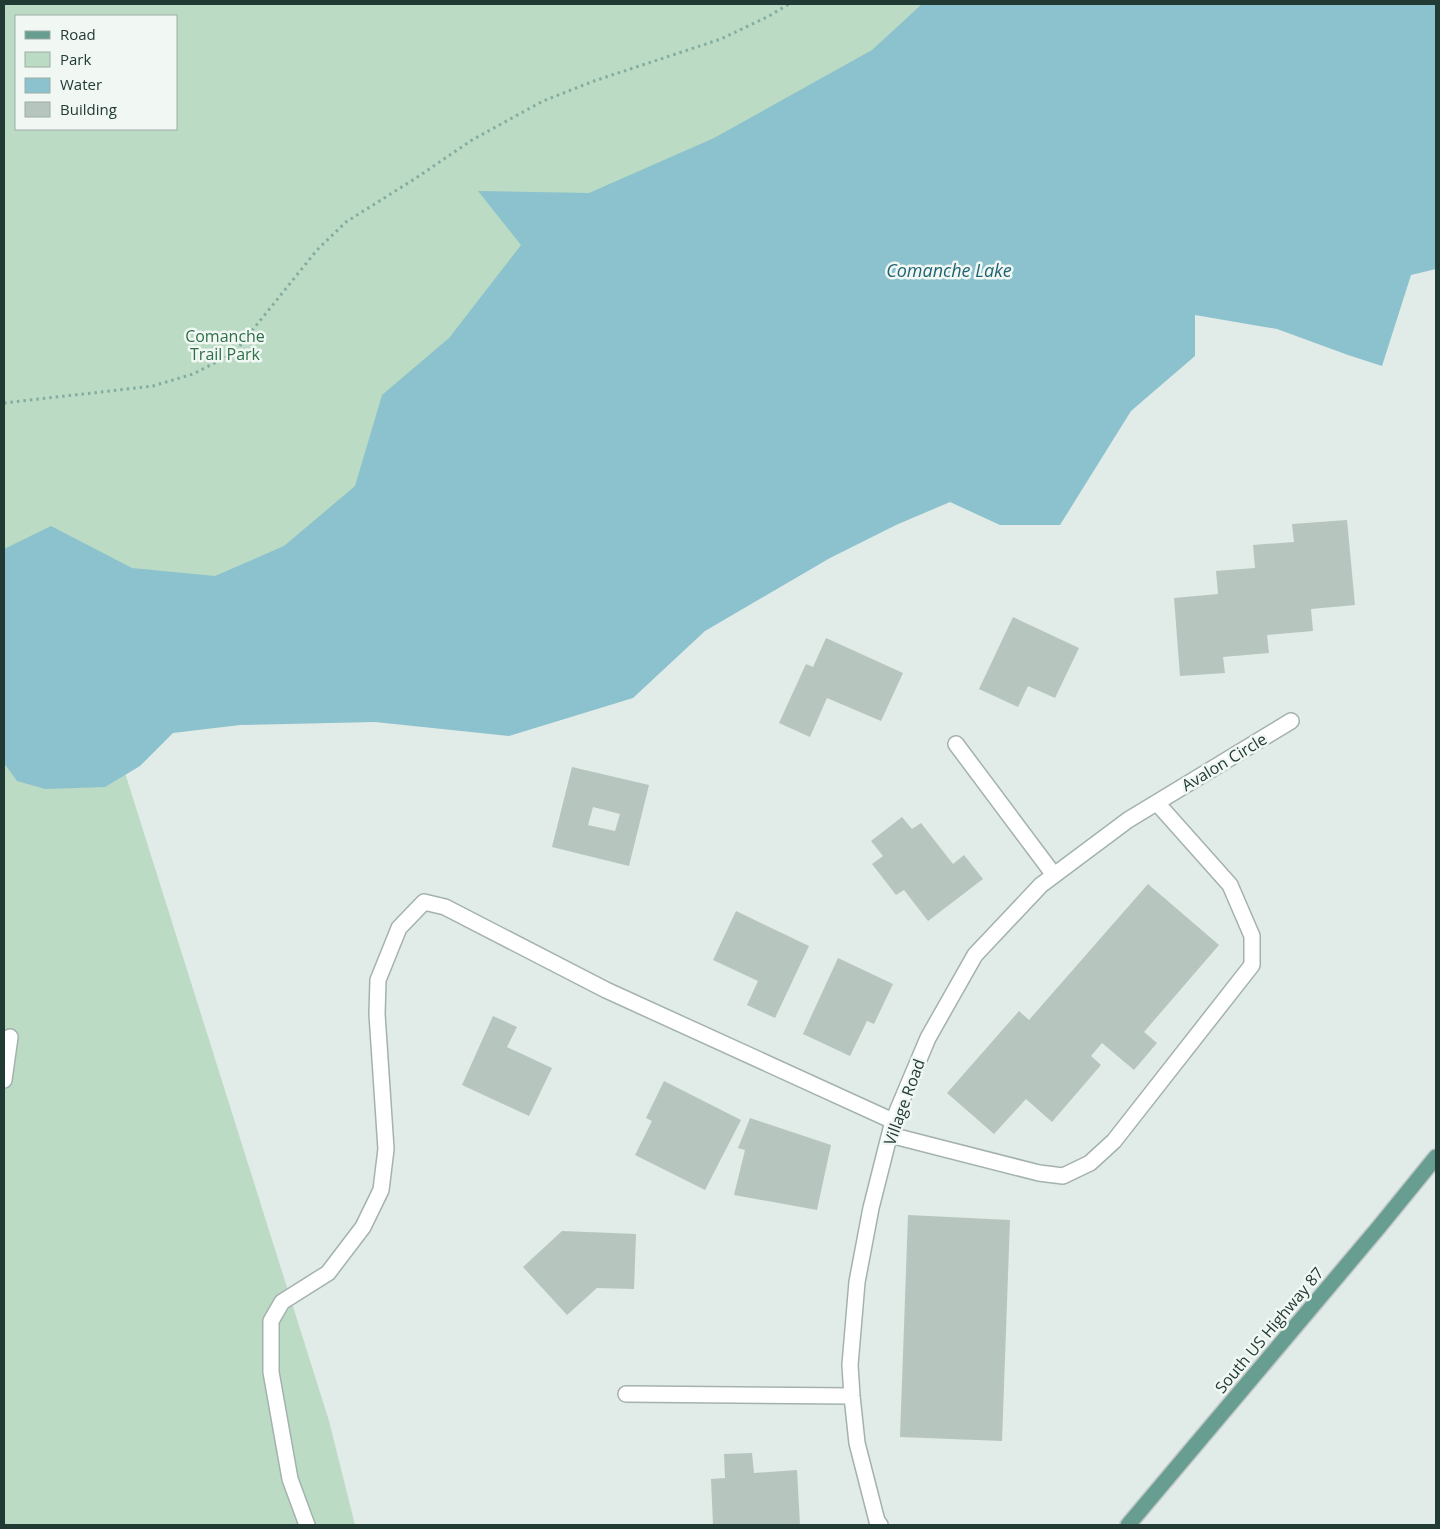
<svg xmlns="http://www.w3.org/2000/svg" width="1440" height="1529" viewBox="0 0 1440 1529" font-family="'Open Sans',sans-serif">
	<rect width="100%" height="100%" fill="#e1ebe7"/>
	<path fill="#bbdbc4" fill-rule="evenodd" d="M 4,4 L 981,4 L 243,605 L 4,577 ZM 16,16 L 176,16 L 176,129 L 16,129 Z
		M 103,703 L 329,1421 L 355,1525 L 4,1525 L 4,729 Z"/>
	<path fill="#8cc2cd" d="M 922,4 L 1436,4 L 1436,269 L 1411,275 L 1382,366 L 1348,355 L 1277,329 L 1195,315 L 1195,356 L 1131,411 L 1060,525 L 1000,525 L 950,502 L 896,525 L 830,558 L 705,631 L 633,698 L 509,736 L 375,722 L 240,725 L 173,733 L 140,766 L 105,787 L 45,789 L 17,781 L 4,763 L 4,549 L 51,526 L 132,568 L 215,576 L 284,546 L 355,486 L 382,395 L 449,338 L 521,245 L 478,191 L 589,193 L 714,138 L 872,50 Z"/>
	<path fill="#b7c5bf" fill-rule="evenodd" d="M 1347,520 L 1355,605 L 1311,609 L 1313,631 L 1267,635 L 1269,653 L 1223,657 L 1225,673 L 1180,676 L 1174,598 L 1218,594 L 1216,571 L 1255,568 L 1253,545 L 1294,542 L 1292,524 Z
		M 1013,617 L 1079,648 L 1055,698 L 1028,686 L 1018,707 L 979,689 Z
		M 826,638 L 903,673 L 881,721 L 827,698 L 810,737 L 779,723 L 806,664 L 813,667 Z
		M 572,767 L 649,785 L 629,866 L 552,847 ZM 593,807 L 620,814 L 615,831 L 588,825 Z
		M 902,817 L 912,829 L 921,823 L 953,864 L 964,855 L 983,879 L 928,921 L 904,890 L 896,895 L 872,864 L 883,856 L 871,841 Z
		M 1148,884 L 1219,945 L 1144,1032 L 1157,1043 L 1134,1070 L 1102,1043 L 1091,1056 L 1101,1065 L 1052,1122 L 1026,1099 L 994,1134 L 947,1093 L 1019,1011 L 1029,1020 Z
		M 736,911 L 809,946 L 775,1018 L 747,1005 L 758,981 L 713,960 Z
		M 838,958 L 893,984 L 874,1024 L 867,1021 L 850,1056 L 803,1034 Z
		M 493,1016 L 517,1027 L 507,1047 L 552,1068 L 529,1116 L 462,1085 Z
		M 664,1081 L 741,1120 L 705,1190 L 635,1155 L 652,1121 L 646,1118 Z
		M 750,1118 L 831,1145 L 817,1210 L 734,1195 L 745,1150 L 738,1148 Z
		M 908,1215 L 1010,1220 L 1002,1441 L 900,1437 Z
		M 562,1231 L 636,1234 L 634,1289 L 597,1288 L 567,1315 L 523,1267 Z
		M 752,1453 L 754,1473 L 797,1470 L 800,1525 L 713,1525 L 711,1479 L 725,1478 L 724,1454 Z"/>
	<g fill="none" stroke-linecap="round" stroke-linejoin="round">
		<g stroke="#a4b2ae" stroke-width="18">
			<path id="minor" d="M 956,744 L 1054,875
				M 4,1080 L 10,1037
				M 890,1135 L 1039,1173 L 1063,1176 L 1090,1163 L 1114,1141 L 1252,965 L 1252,936 L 1230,885 L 1157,803
				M 626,1394 L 852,1396
				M 307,1525 L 290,1479 L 271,1372 L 271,1321 L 282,1302 L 328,1273 L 363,1227 L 381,1190 L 386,1149 L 377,1014 L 378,980 L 399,928 L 424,902 L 445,907 L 606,990 L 893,1121
				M 880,1525 L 877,1521 L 857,1443 L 852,1396 L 850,1365 L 857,1282 L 871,1208 L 893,1121 L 928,1038 L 975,955 L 1041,885 L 1128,820 L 1291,721"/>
		</g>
		<g stroke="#c1c8c6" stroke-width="18">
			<path id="major" d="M 1128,1525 L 1379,1227 L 1436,1157"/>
		</g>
		<path stroke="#83ada0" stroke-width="3" stroke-dasharray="2.5 4" stroke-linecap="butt" d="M 4,403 L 153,386 L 193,374 L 234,353 L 317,250 L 346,222 L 416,178 L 472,140 L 543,101 L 594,81 L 721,39 L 769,16 L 789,4"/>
		<use href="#minor" stroke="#fff" stroke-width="15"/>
		<use href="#major" stroke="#689e91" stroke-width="15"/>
	</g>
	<g text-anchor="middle" stroke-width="5" stroke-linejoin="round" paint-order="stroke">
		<g font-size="16" fill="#2f6f48" stroke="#f1f8f4">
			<text x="225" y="342">Comanche<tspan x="225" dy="18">Trail Park</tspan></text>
		</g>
		<g font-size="16" fill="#223a34" stroke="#f1f8f4">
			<text transform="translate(1224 762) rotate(-31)" y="6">Avalon Circle</text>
			<text transform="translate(904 1102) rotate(-70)" y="6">Village Road</text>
			<text transform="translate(1269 1330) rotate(-50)" y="6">South US Highway 87</text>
		</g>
		<g font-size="18" font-style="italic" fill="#206473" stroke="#f1f8f4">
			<text x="949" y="277">Comanche Lake</text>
		</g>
	</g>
	<rect width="1440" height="1529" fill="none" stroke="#223a34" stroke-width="10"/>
	<rect x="15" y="15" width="162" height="115" fill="#f1f8f4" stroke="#9eaca7"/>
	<rect x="25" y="31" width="25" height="8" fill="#689e91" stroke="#9eaca7"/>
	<text x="60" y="40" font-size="15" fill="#223a34">Road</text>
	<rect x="25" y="52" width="25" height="15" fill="#bbdbc4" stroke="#9eaca7"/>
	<text x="60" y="65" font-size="15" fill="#223a34">Park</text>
	<rect x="25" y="78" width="25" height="15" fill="#8cc2cd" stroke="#9eaca7"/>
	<text x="60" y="90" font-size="15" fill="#223a34">Water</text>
	<rect x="25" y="102" width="25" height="15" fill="#b7c5bf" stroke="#9eaca7"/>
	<text x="60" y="115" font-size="15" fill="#223a34">Building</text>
</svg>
